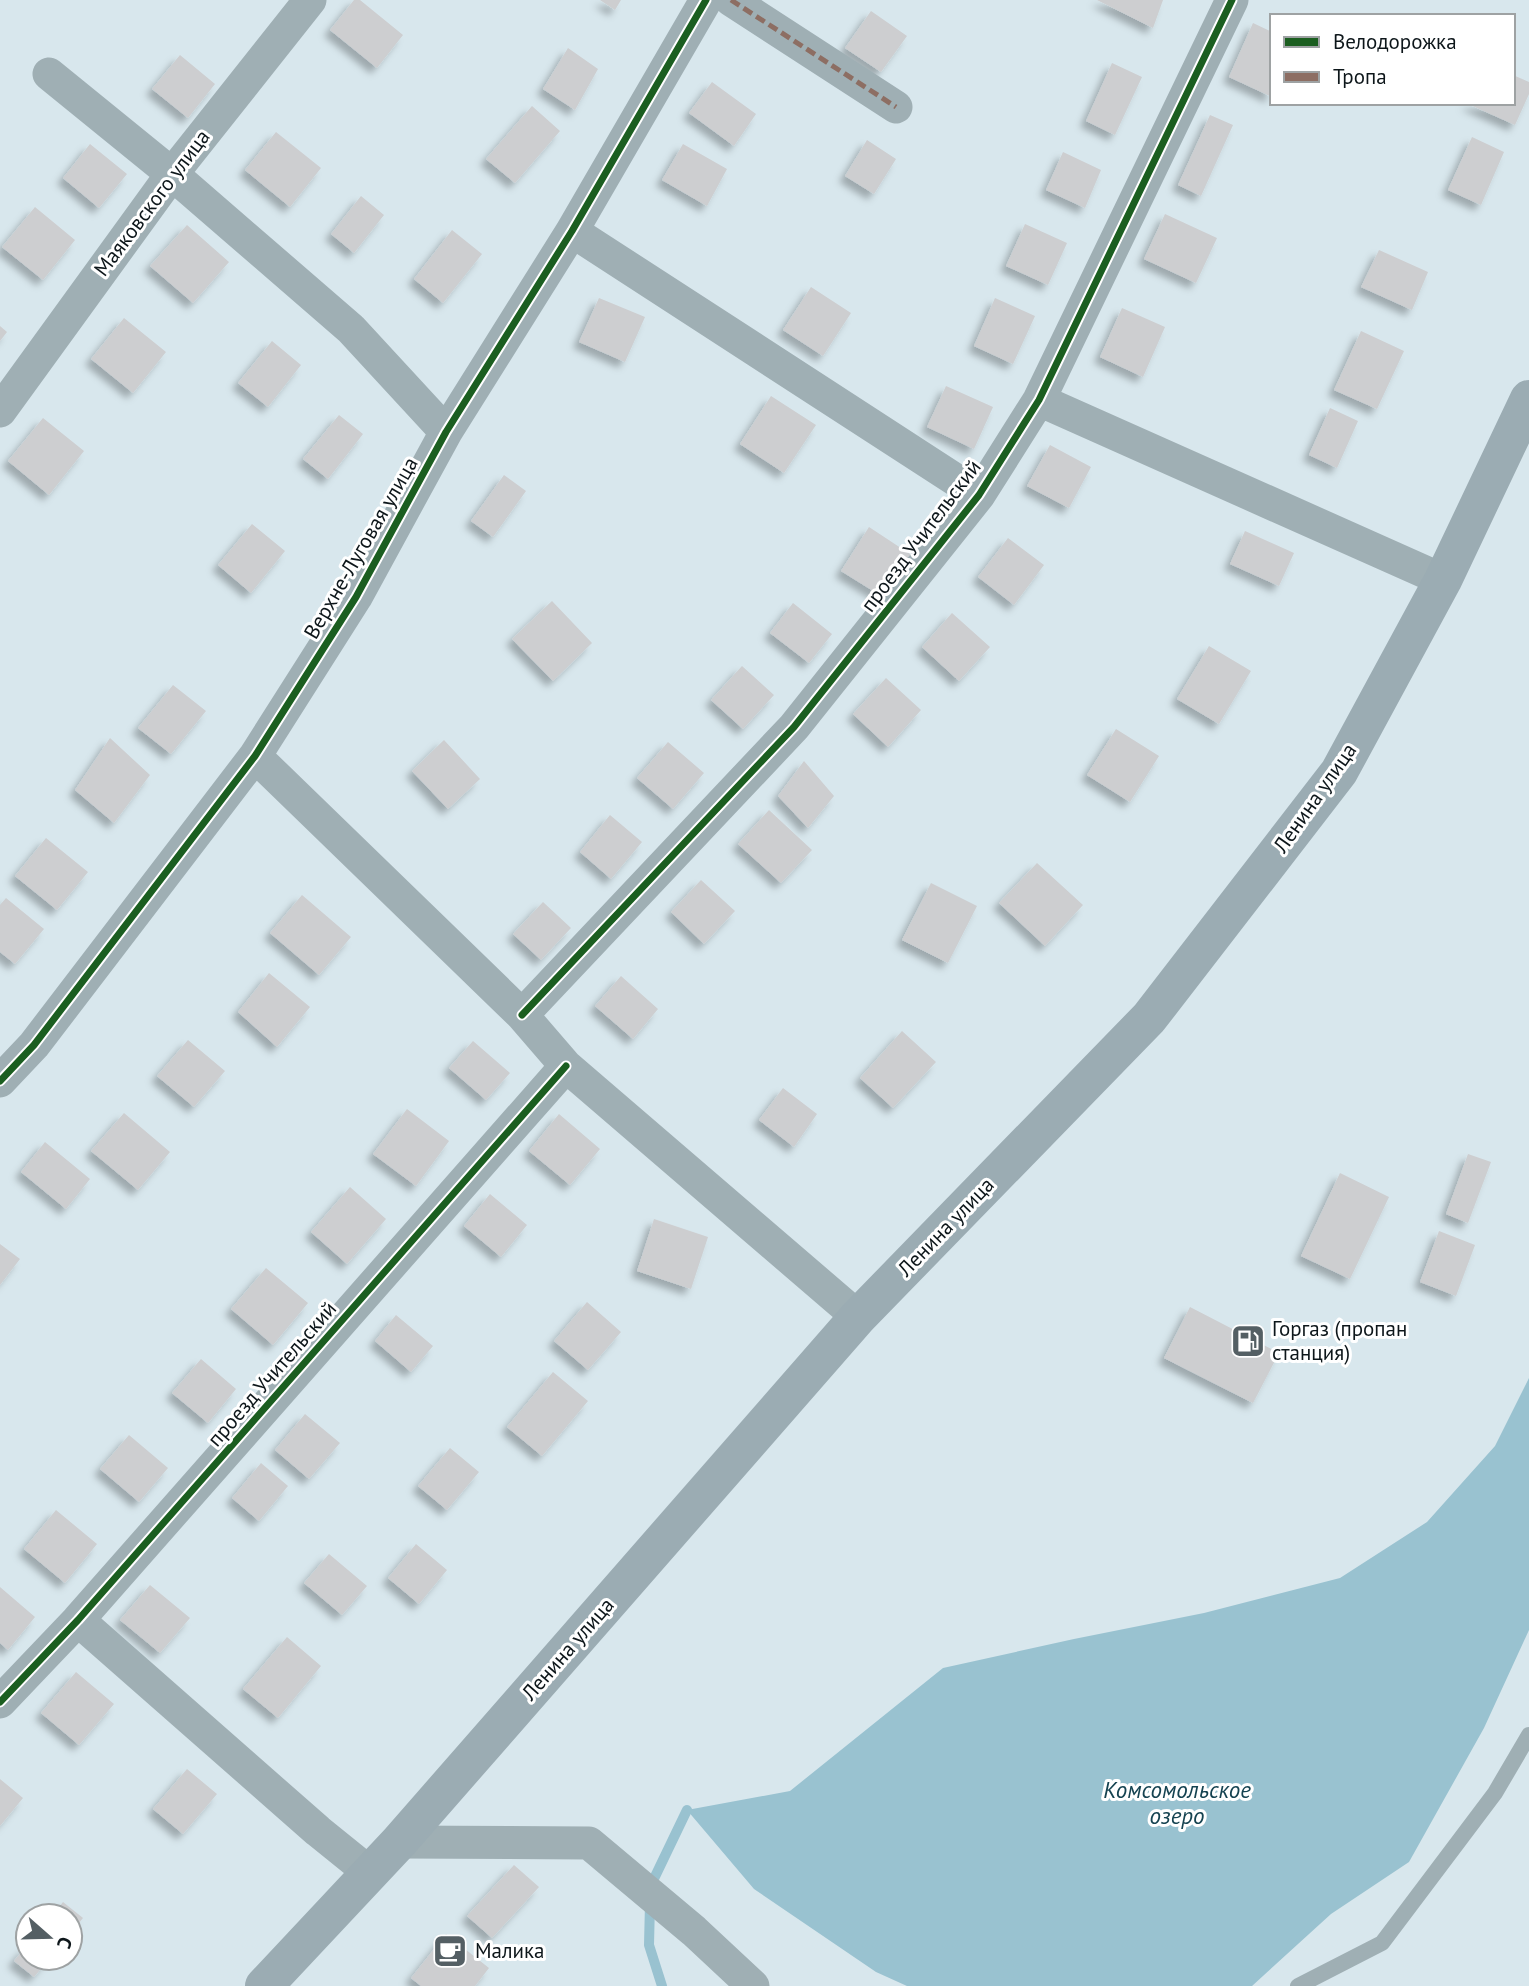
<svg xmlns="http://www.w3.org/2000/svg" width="1529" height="1986" viewBox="0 0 1529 1986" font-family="'PT Sans',sans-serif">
	<defs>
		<filter id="shadow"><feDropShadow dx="-6" dy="6" stdDeviation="3.5" flood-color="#0004"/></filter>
	</defs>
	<rect width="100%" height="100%" fill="#d8e7ed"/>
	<path fill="#99c2d0" d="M 1529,1378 L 1529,1630 L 1484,1728 L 1409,1862 L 1331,1914 L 1252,1986 L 907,1986 L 876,1972 L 754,1889 L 687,1810 L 790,1791 L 943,1668 L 1074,1639 L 1204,1613 L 1340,1578 L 1427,1522 L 1495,1446 Z"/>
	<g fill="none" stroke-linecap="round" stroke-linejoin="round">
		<path stroke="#99c2d0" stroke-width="10" d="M 650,1887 L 687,1810
			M 650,1903 L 649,1945 L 662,1986"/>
	</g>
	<path fill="#cdced0" filter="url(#shadow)" d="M 354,0 L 360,0 L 403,35 L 377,68 L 330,30 Z
		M 600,0 L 621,0 L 615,10 Z
		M 1097,0 L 1163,0 L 1153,28 Z
		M 871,11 L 907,36 L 881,72 L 845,48 Z
		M 1253,23 L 1272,32 L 1272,97 L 1229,77 Z
		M 568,48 L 598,69 L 575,110 L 543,89 Z
		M 180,55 L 215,84 L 188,118 L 152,89 Z
		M 1112,63 L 1142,77 L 1115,135 L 1086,121 Z
		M 1513,75 L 1529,82 L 1529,94 L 1515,125 L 1466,103 L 1513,103 Z
		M 712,82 L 756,114 L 734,146 L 689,113 Z
		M 532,106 L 560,131 L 515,183 L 486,159 Z
		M 1210,115 L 1233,125 L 1201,196 L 1178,185 Z
		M 276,132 L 321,168 L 290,207 L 245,170 Z
		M 1472,137 L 1504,152 L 1481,205 L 1448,190 Z
		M 867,140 L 896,159 L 874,194 L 845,176 Z
		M 90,144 L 127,174 L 99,208 L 63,178 Z
		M 683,144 L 727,169 L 707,206 L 662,180 Z
		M 1063,152 L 1101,170 L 1085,208 L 1046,190 Z
		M 361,196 L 384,215 L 354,253 L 331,234 Z
		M 35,207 L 75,240 L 43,280 L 2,247 Z
		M 1165,214 L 1217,238 L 1196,283 L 1144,259 Z
		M 1025,224 L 1067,243 L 1048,285 L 1006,266 Z
		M 187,225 L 229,262 L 193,303 L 150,266 Z
		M 452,230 L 482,254 L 443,303 L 414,279 Z
		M 1379,250 L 1428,272 L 1412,310 L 1361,287 Z
		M 811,287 L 851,313 L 823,356 L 783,330 Z
		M 599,298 L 645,317 L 625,362 L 579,342 Z
		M 995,298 L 1035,316 L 1013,364 L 974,346 Z
		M 1122,308 L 1165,327 L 1143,377 L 1100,357 Z
		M 124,318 L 166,352 L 133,393 L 91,359 Z
		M 0,326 L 7,332 L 0,341 Z
		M 1361,331 L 1404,351 L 1377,409 L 1334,390 Z
		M 272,341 L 301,365 L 268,407 L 238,383 Z
		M 946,386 L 993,407 L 974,449 L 927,427 Z
		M 771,396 L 816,425 L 784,473 L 740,444 Z
		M 1330,408 L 1358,421 L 1337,468 L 1309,455 Z
		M 339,415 L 363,434 L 328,479 L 303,459 Z
		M 43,418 L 84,451 L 49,495 L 8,461 Z
		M 1050,445 L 1091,467 L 1069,508 L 1027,486 Z
		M 504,475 L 526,491 L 493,537 L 471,521 Z
		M 252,524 L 285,551 L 251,593 L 218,565 Z
		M 869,527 L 913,556 L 886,599 L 841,571 Z
		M 1245,531 L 1294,553 L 1279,586 L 1230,564 Z
		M 1008,538 L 1044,565 L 1014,605 L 978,577 Z
		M 552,601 L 592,643 L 553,681 L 512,639 Z
		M 793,603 L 832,634 L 809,663 L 770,633 Z
		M 952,613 L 990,647 L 959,681 L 922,647 Z
		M 1209,646 L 1251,671 L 1219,724 L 1177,699 Z
		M 742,666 L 774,695 L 743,729 L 711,700 Z
		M 886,678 L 921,710 L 888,747 L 853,714 Z
		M 173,685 L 206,711 L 171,754 L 138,728 Z
		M 1116,729 L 1159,756 L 1130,802 L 1087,775 Z
		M 110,738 L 150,775 L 114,823 L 75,790 Z
		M 444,740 L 480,779 L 448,809 L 412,771 Z
		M 668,742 L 704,773 L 673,809 L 637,778 Z
		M 804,761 L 834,796 L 808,828 L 778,796 Z
		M 769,810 L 812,850 L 781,883 L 738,844 Z
		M 610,815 L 642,842 L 611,879 L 580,852 Z
		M 46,838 L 88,872 L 57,910 L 15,876 Z
		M 1037,863 L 1083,905 L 1045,946 L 999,903 Z
		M 701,880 L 735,911 L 704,944 L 671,912 Z
		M 931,883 L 977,906 L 948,963 L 902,940 Z
		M 302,895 L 351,937 L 319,975 L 270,933 Z
		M 6,898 L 44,929 L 15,964 L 0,952 L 0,905 Z
		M 543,902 L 571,928 L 541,960 L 513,934 Z
		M 269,973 L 310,1007 L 277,1047 L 238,1012 Z
		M 621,976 L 658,1009 L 633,1039 L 595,1006 Z
		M 902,1031 L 936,1062 L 893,1108 L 860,1078 Z
		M 188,1040 L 225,1071 L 194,1107 L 157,1076 Z
		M 473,1041 L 510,1073 L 486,1100 L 449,1068 Z
		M 783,1088 L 817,1114 L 794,1147 L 759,1120 Z
		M 407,1109 L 449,1141 L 416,1186 L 373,1154 Z
		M 124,1113 L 170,1152 L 138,1190 L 91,1151 Z
		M 559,1114 L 600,1149 L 570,1185 L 529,1151 Z
		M 45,1142 L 90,1179 L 66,1209 L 21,1172 Z
		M 1468,1154 L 1491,1162 L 1468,1223 L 1446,1214 Z
		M 1340,1173 L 1389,1197 L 1350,1279 L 1301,1256 Z
		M 350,1187 L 386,1219 L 347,1264 L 311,1232 Z
		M 490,1194 L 527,1225 L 501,1257 L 464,1226 Z
		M 654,1219 L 708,1237 L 691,1289 L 637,1271 Z
		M 1439,1231 L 1475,1245 L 1456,1296 L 1420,1282 Z
		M 0,1244 L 20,1259 L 0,1285 Z
		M 266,1268 L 308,1303 L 273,1345 L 231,1309 Z
		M 587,1302 L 621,1332 L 588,1370 L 554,1341 Z
		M 1190,1307 L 1279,1353 L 1253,1403 L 1164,1358 Z
		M 396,1315 L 433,1346 L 411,1372 L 375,1341 Z
		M 201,1359 L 236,1389 L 208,1423 L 172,1393 Z
		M 553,1372 L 588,1401 L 542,1456 L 507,1427 Z
		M 305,1414 L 340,1443 L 309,1479 L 275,1450 Z
		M 129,1435 L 168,1468 L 139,1502 L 100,1469 Z
		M 450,1448 L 479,1472 L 447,1510 L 418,1486 Z
		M 261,1463 L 288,1486 L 259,1521 L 232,1498 Z
		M 56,1510 L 97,1544 L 65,1583 L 24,1549 Z
		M 416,1544 L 447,1570 L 419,1604 L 388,1578 Z
		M 329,1554 L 367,1586 L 342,1615 L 304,1583 Z
		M 150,1585 L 190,1618 L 160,1653 L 120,1620 Z
		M 0,1587 L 35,1617 L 8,1650 L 0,1643 Z
		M 287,1637 L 321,1666 L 278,1718 L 243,1689 Z
		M 76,1672 L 114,1704 L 79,1745 L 41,1713 Z
		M 187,1769 L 217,1794 L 183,1834 L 153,1809 Z
		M 0,1779 L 23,1798 L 0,1826 Z
		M 514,1865 L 539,1887 L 492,1938 L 467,1916 Z
		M 63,1902 L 83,1918 L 70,1934 L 70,1916 L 52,1916 Z
		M 446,1934 L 489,1968 L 475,1986 L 421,1986 L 411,1978 Z
		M 28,1944 L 28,1958 L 50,1958 L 34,1977 L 14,1961 Z"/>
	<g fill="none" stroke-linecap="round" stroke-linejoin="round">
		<path stroke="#9fafb4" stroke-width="16" d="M 1298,1986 L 1382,1943 L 1495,1793 L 1529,1735"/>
		<path stroke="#9fafb4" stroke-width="33" d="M 731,0 L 896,107
			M 49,74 L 172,174 L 351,329 L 446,432
			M 572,231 L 979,495
			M 1039,400 L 1443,580
			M 0,411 L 172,174 L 310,0
			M 255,756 L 522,1015 L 566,1066 L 858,1317
			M 522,1015 L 794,727 L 979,495 L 1039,400 L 1232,0
			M 0,1081 L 34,1045 L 255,756 L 356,597 L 446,432 L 572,231 L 706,0
			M 78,1620 L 318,1831 L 370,1873
			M 0,1702 L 78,1620 L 566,1066
			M 399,1842 L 589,1843 L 694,1931 L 753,1986"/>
		<path stroke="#9bacb3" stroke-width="38" d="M 264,1986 L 399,1842 L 858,1317 L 1149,1018 L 1339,772 L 1443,580 L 1529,399"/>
		<path stroke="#8d6e63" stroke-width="5" stroke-dasharray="10 5" stroke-linecap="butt" d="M 731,0 L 896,107"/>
		<g stroke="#fff" stroke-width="11">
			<path id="cycleway" d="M 522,1015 L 794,727 L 979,495 L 1039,400 L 1232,0
				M 0,1081 L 34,1045 L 255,756 L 356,597 L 446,432 L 572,231 L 706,0
				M 0,1702 L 78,1620 L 566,1066"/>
		</g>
		<use href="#cycleway" stroke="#1b5e20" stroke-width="7"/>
	</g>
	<defs>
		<g id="fuel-square" transform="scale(1.75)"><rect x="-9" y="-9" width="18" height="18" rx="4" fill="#545f64" stroke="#fff"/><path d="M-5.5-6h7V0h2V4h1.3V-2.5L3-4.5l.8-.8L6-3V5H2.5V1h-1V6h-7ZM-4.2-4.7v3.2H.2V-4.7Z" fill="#fff"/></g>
		<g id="cafe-square" transform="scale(1.75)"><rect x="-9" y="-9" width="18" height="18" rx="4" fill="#545f64" stroke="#fff"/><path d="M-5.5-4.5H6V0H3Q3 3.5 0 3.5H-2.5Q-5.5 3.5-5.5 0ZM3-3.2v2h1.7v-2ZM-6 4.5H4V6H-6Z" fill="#fff"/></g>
	</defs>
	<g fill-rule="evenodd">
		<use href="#fuel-square" x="1248" y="1341"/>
		<use href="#cafe-square" x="450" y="1951"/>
	</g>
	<g text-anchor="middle" stroke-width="6" stroke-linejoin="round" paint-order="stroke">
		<g font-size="21" fill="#0d161a" stroke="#fff">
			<text transform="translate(152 203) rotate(-53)" y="7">Маяковского улица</text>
			<text transform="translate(921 536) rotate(-53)" y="7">проезд Учительский</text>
			<text transform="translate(361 548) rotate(-60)" y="7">Верхне-Луговая улица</text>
			<text transform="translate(1315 798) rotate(-55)" y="7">Ленина улица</text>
			<text transform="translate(946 1227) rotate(-46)" y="7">Ленина улица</text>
			<text transform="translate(272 1374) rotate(-49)" y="7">проезд Учительский</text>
			<text transform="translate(568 1649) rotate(-49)" y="7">Ленина улица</text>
		</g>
		<g font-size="21" fill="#0d161a" stroke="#fff" text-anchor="start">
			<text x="1272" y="1336">Горгаз (пропан<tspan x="1272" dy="24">станция)</tspan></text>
			<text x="475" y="1958">Малика</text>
		</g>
		<g font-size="23" font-style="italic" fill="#154351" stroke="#fff">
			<text x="1177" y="1798">Комсомольское<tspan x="1177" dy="26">озеро</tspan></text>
		</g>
	</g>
	<rect x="1270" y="14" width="245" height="91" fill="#ffffff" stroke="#9ea2a3" stroke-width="2"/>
	<rect x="1284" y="37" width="35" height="10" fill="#1b5e20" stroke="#9ea2a3" stroke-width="2"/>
	<text x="1333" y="49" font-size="21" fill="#0d161a">Велодорожка</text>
	<rect x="1284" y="72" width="35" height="10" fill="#8d6e63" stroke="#9ea2a3" stroke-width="2"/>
	<text x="1333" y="84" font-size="21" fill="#0d161a">Тропа</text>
	<g transform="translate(49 1937) rotate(110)"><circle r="33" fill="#ffffff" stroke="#9ea2a3" stroke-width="2"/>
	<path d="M0-5L12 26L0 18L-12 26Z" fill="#545f64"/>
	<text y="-10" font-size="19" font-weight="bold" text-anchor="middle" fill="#0d161a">С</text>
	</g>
</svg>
